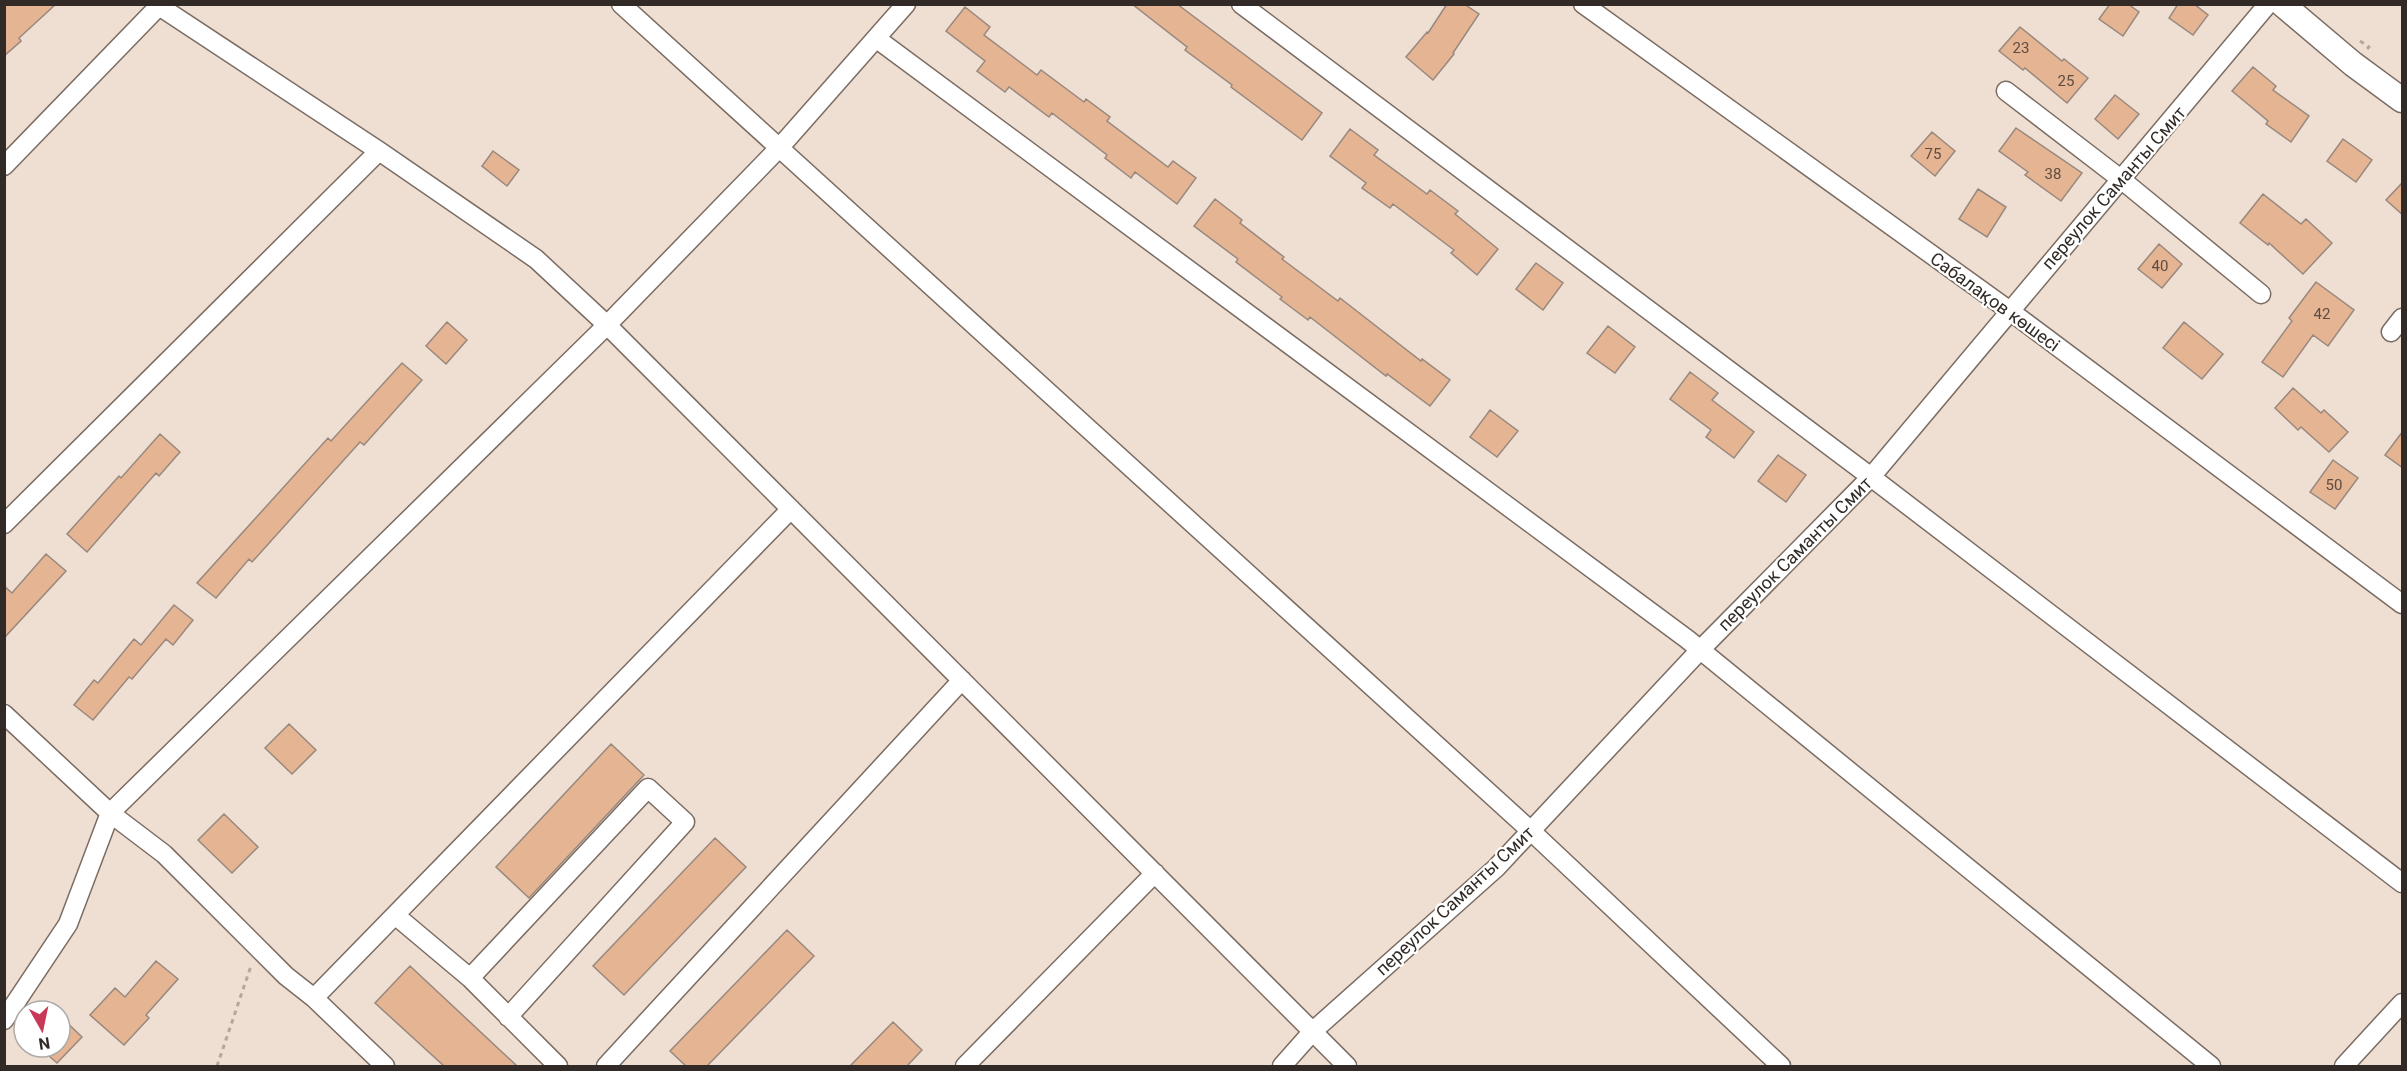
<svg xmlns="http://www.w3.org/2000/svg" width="2407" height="1071" viewBox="0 0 2407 1071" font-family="Roboto,sans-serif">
	<rect width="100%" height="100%" fill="#efded2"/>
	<path fill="#e5b492" stroke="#98887e" stroke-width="1.5" d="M 4,4 L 56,4 L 19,38 L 21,41 L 4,56 Z
		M 1132,4 L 1177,4 L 1322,113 L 1302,140 L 1231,87 L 1232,85 L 1185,50 L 1187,47 Z
		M 1447,4 L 1464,4 L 1479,14 L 1453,53 L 1454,54 L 1433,80 L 1406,57 L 1427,32 L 1428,33 Z
		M 2110,4 L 2128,4 L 2139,12 L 2123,36 L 2099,19 Z
		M 2178,4 L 2194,4 L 2208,15 L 2193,35 L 2169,18 Z
		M 965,7 L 990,27 L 984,35 L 1037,75 L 1041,70 L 1084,102 L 1086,99 L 1110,117 L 1107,121 L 1168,167 L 1173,161 L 1196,178 L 1177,204 L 1135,172 L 1131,178 L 1105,158 L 1107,155 L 1052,113 L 1049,117 L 1009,87 L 1005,92 L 977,71 L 985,61 L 946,31 Z
		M 2020,27 L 2062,61 L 2064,59 L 2088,78 L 2067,103 L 2025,68 L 2023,70 L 1999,51 Z
		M 2253,67 L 2276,86 L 2273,90 L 2309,116 L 2291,142 L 2266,124 L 2268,121 L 2232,91 Z
		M 2115,95 L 2139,114 L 2118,139 L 2095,119 Z
		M 2016,128 L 2082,173 L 2061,201 L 2025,175 L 2028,172 L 1999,151 Z
		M 1350,129 L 1378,150 L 1374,155 L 1427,194 L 1430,190 L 1458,211 L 1455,214 L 1498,249 L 1477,275 L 1451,253 L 1454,250 L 1393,204 L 1390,208 L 1362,188 L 1366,183 L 1330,156 Z
		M 1932,132 L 1955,151 L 1935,176 L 1911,156 Z
		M 2343,139 L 2372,160 L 2356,182 L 2327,161 Z
		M 493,151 L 519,170 L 507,186 L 482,166 Z
		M 2403,182 L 2403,215 L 2386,200 Z
		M 1978,189 L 2006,207 L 1987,237 L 1959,219 Z
		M 2263,194 L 2301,224 L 2306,219 L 2332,243 L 2303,274 L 2269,243 L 2268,245 L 2240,223 Z
		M 1215,199 L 1242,220 L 1240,223 L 1284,257 L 1282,259 L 1338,301 L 1340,298 L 1421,361 L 1422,359 L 1450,380 L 1430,406 L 1387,374 L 1386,376 L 1310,317 L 1308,320 L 1280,299 L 1282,297 L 1236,262 L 1238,259 L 1194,226 Z
		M 2159,244 L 2182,264 L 2162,288 L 2138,269 Z
		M 1536,263 L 1563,283 L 1543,310 L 1516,289 Z
		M 2316,282 L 2354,310 L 2328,346 L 2313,335 L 2283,377 L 2262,362 L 2292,321 L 2289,318 Z
		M 447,322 L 467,340 L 446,364 L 426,346 Z
		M 2184,322 L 2223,354 L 2202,379 L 2163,348 Z
		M 1608,326 L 1635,347 L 1615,373 L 1587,353 Z
		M 402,363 L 422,380 L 364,445 L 360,442 L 252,562 L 249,559 L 216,598 L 197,583 L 328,438 L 331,441 Z
		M 1690,372 L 1718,393 L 1712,400 L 1754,432 L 1734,458 L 1706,437 L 1711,430 L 1670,399 Z
		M 2293,388 L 2321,413 L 2324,410 L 2348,432 L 2329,452 L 2301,427 L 2298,430 L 2275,408 Z
		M 1490,410 L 1518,431 L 1497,457 L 1470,437 Z
		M 2403,431 L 2403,468 L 2385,455 Z
		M 160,434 L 180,452 L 159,476 L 156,473 L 87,552 L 67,534 L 119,476 L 121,478 Z
		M 1778,455 L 1806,475 L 1786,502 L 1758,481 Z
		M 2333,460 L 2358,478 L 2335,509 L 2310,492 Z
		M 46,554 L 66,571 L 4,638 L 4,586 L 12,593 Z
		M 174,605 L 193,620 L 173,645 L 166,639 L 132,679 L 129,677 L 93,720 L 74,705 L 94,680 L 98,683 L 134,639 L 141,645 Z
		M 289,724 L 316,750 L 292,774 L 265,748 Z
		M 611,744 L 644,775 L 529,898 L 496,867 Z
		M 224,814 L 258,847 L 232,873 L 198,840 Z
		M 715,838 L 746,867 L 624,995 L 593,966 Z
		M 787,930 L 814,956 L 707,1066 L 686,1066 L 670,1051 Z
		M 156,961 L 178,979 L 146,1015 L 149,1018 L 124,1045 L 90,1015 L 115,988 L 125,997 Z
		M 410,966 L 517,1066 L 444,1066 L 375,1003 Z
		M 60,1016 L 82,1037 L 57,1063 L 39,1047 L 60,1047 Z
		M 893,1022 L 922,1050 L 907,1066 L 850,1066 Z"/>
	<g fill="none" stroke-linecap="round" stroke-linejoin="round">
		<g stroke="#7b6c62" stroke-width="21">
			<path id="minor" d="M 156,4 L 379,151 L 536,259 L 607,325 L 1347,1066
				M 621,4 L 1531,831 L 1781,1066
				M 1241,4 L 1871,477 L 2402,883
				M 1583,4 L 2010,311 L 2402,604
				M 877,39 L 1687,639 L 2211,1066
				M 2006,91 L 2122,180 L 2261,294
				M 4,166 L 159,6
				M 2391,332 L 2402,318
				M 4,524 L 379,151
				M 4,714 L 110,813 L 164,854 L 286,976 L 314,998 L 385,1066
				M 395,915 L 470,978 L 558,1066
				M 470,978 L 648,788 L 685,822 L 508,1017
				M 314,998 L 791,509
				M 4,1020 L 68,924 L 110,813 L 607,325 L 780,147 L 906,4
				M 606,1066 L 962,680
				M 965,1066 L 1155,873
				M 1282,1066 L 1313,1031 L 1496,868 L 1700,650 L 1871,477 L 2268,4
				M 2344,1066 L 2402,1003"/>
		</g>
		<g stroke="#7b6c62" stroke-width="27">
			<path id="major" d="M 2282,4 L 2353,64 L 2402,100"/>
		</g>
		<path stroke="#b5a79d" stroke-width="3" stroke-dasharray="4.5 4.5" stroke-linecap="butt" d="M 2360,41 L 2369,47 L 2367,49
			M 217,1066 L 251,966"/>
		<use href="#minor" stroke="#fff" stroke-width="18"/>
		<use href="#major" stroke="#fff" stroke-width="24"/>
	</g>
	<g text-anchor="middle" stroke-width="4.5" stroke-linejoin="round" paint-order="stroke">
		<g font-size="15" fill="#5e4c41">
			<text x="2021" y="53">23</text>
			<text x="2066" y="86">25</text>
			<text x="1933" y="159">75</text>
			<text x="2053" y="179">38</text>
			<text x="2160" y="271">40</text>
			<text x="2322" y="319">42</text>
			<text x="2334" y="490">50</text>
		</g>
		<g font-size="18" fill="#312a26" stroke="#fff">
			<text transform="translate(2114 188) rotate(-49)" y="6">переулок Саманты Смит</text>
			<text transform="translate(1995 302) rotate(36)" y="6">Сабалақов көшесі</text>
			<text transform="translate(1795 554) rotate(-45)" y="6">переулок Саманты Смит</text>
			<text transform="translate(1455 901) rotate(-43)" y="6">переулок Саманты Смит</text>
		</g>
	</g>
	<rect width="2407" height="1071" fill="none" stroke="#312a26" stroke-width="12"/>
	<g transform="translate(42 1029) rotate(171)"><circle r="28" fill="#ffffff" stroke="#adaaa8" stroke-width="1.5"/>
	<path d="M0-4.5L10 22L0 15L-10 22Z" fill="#c83857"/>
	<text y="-9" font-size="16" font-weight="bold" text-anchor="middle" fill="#312a26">N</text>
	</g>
</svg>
